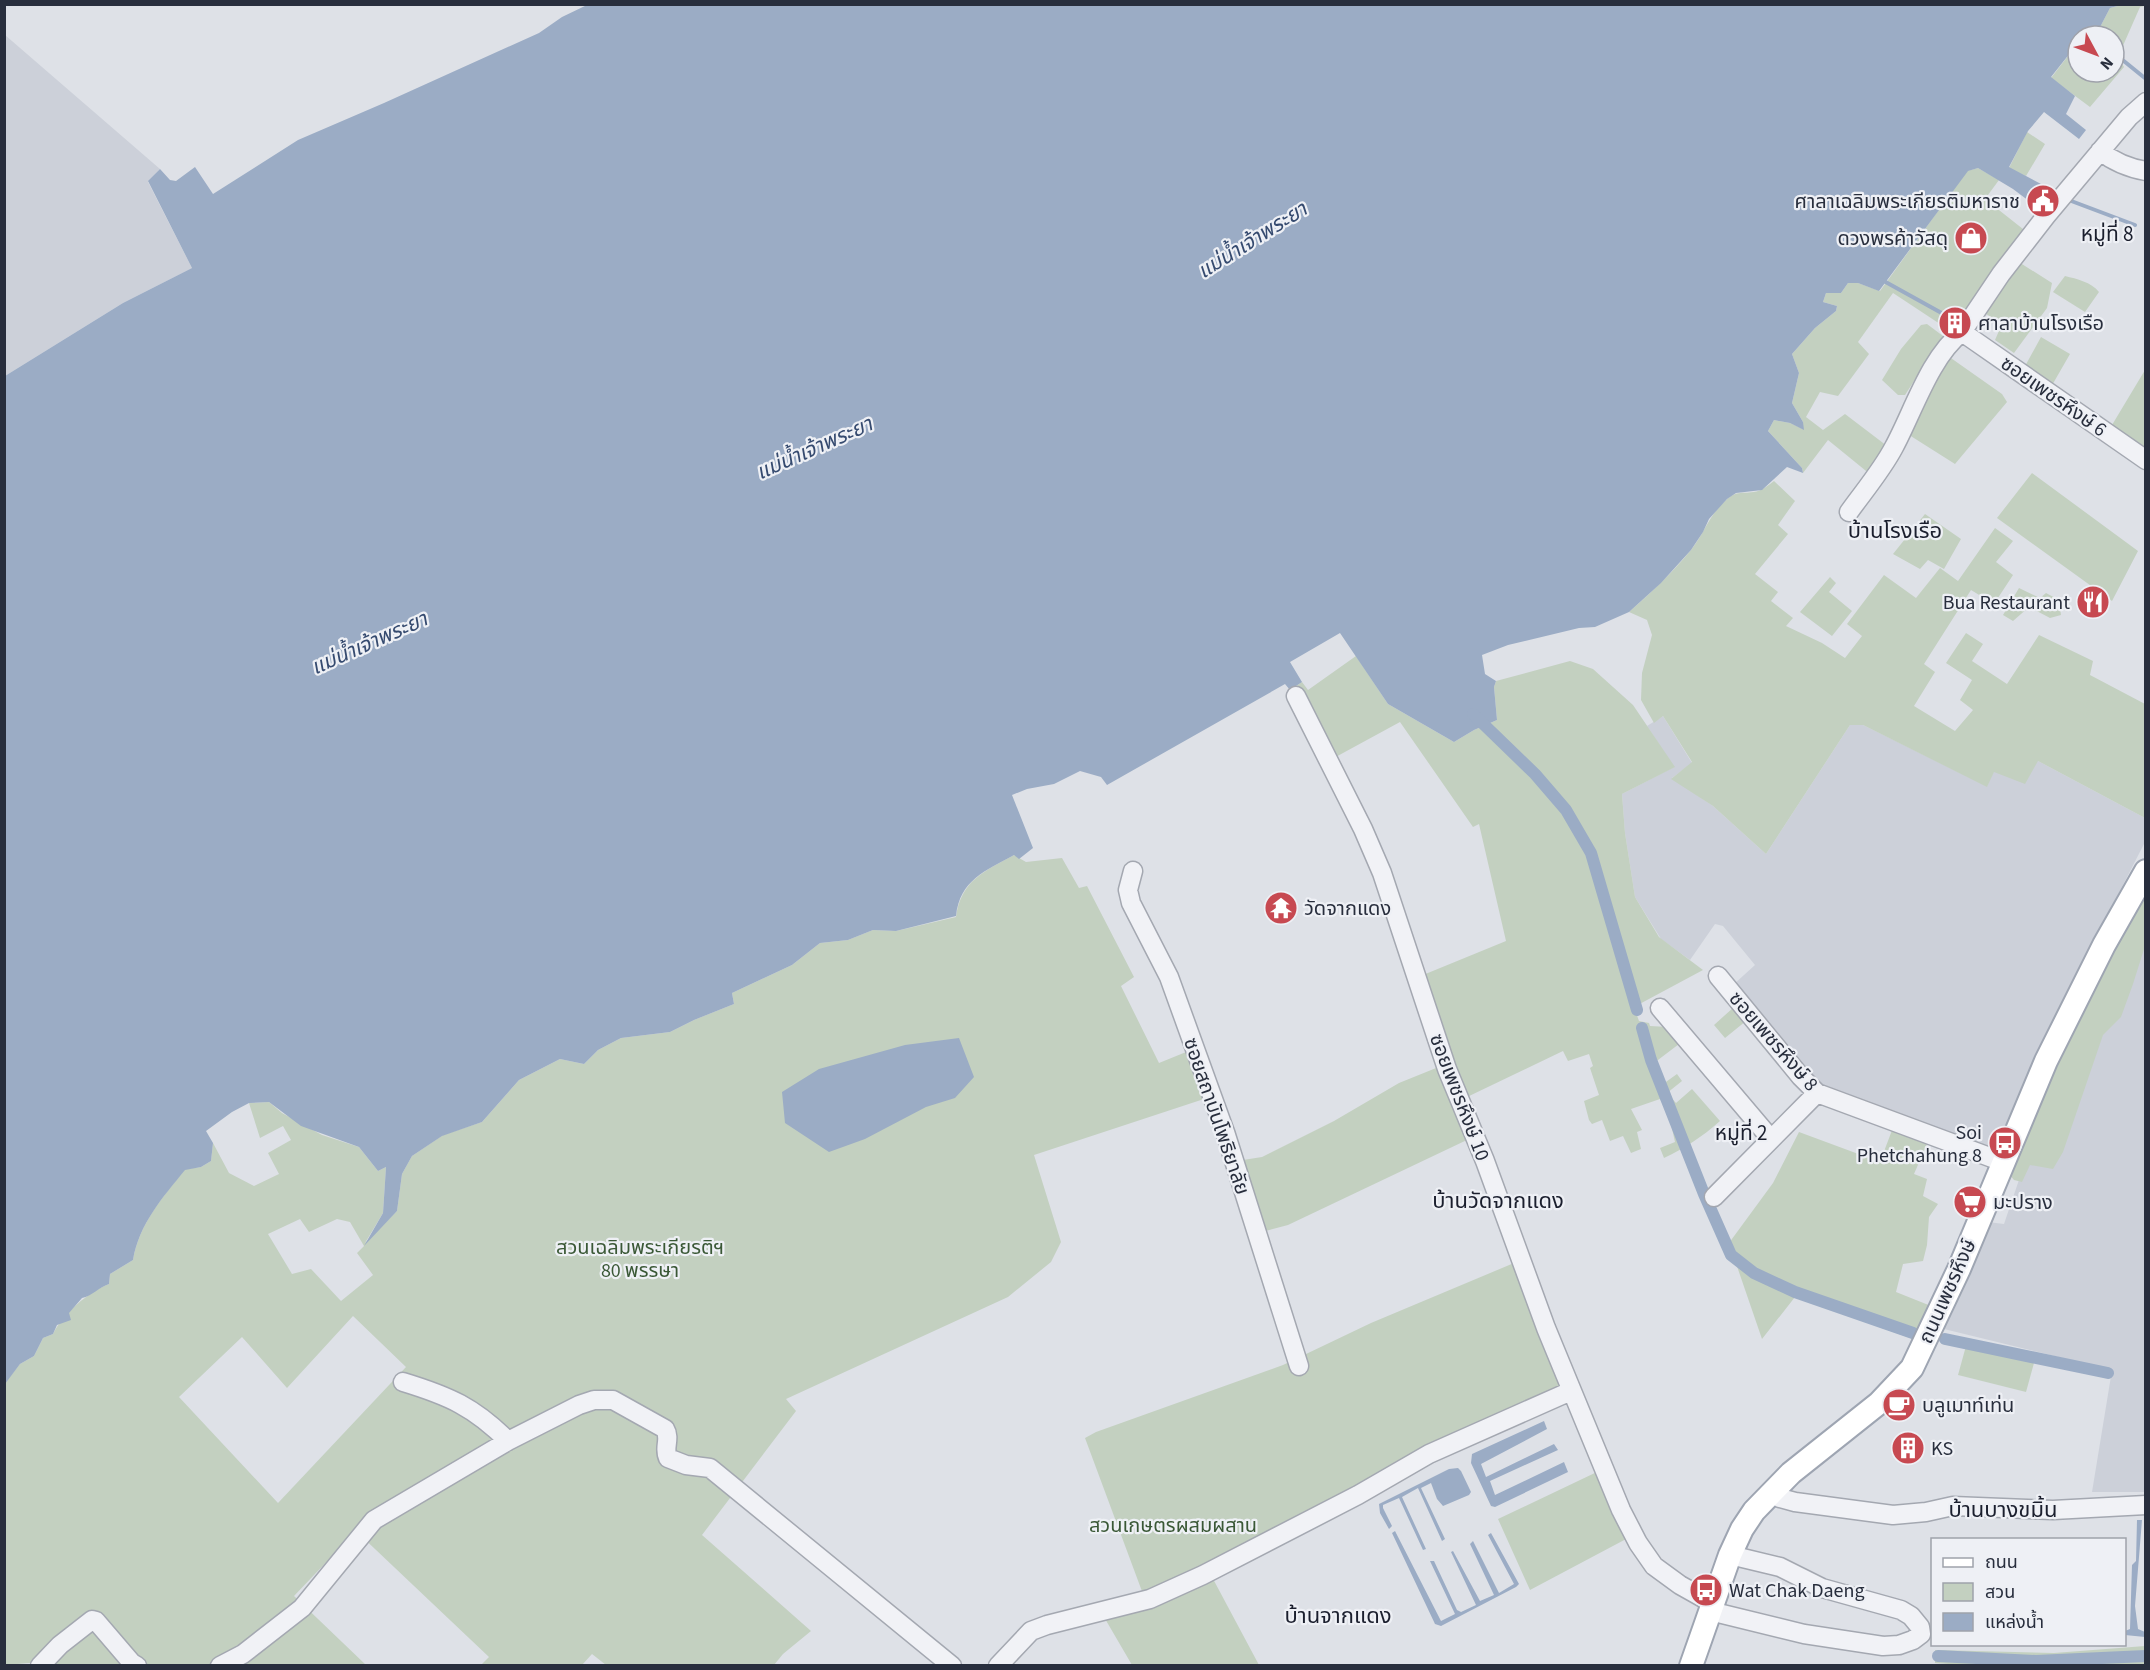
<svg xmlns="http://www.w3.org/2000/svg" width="2150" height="1670" viewBox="0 0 2150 1670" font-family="'Source Sans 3','Noto Sans Thai',sans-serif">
	<rect width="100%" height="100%" fill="#dee1e7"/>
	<path fill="#ccd0d9" d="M 5,35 L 160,169 L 148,182 L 192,268 L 123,303 L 5,376 Z
		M 1663,716 L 1692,763 L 1672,778 L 1713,806 L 1766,854 L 1850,725 L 1863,725 L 1987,786 L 1994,771 L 2038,761 L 2145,818 L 2145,842 L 2067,994 L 1995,1152 L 1815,1086 L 1733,985 L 1755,965 L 1723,926 L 1715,924 L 1690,960 L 1661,939 L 1635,897 L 1625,833 L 1622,794 L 1674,767 L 1647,726 Z
		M 2145,910 L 2145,1492 L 2092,1492 L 2112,1370 L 1944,1329 L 1988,1222 L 2004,1224 L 2022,1171 Z"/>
	<path fill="#c3d0c0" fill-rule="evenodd" d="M 2121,5 L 2145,6 L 2140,7 L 2118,57 L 2124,67 L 2090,107 L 2051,78 L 2078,43 L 2078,72 L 2114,72 L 2114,36 L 2084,36 L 2086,33 L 2098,31 L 2110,8 Z
		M 2027,132 L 2045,144 L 2026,176 L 2009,168 Z
		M 1978,168 L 1999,180 L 1985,199 L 2028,233 L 1966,318 L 1953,311 L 1943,326 L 1893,293 L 1858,342 L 1869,354 L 1838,396 L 1820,392 L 1806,417 L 1823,430 L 1845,414 L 1891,449 L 1871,475 L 1828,440 L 1803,473 L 1802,468 L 1768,431 L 1774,420 L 1790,423 L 1803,429 L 1803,422 L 1792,403 L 1799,373 L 1792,354 L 1815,328 L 1836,311 L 1837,306 L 1823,302 L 1826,293 L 1841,293 L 1848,283 L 1858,283 L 1880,291 L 1967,171 Z
		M 2014,259 L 2052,283 L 2047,308 L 2014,353 L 1995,340 L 2002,324 L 1980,310 Z
		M 2065,276 C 2077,279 2091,282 2099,292 L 2085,312 L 2053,292 Z
		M 1927,324 L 1943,336 L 1905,395 L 1898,395 L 1882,380 L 1901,349 L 1921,325 Z
		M 2041,337 L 2070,354 L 2051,387 L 2024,368 Z
		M 1948,356 L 2002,394 L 2007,402 L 1955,464 L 1906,433 Z
		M 2145,370 L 2145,455 L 2109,430 Z
		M 2032,473 L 2138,551 L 2112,601 L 1997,518 Z
		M 1774,481 L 1795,501 L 1778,525 L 1788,534 L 1755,574 L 1778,592 L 1771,601 L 1793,618 L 1786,626 L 1822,643 L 1845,658 L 1862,636 L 1847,624 L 1884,575 L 1916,598 L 1940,568 L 1958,581 L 1995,528 L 2013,541 L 1996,562 L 2013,575 L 1994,604 L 1971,590 L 1924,664 L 1935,672 L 1914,706 L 1955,731 L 1973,710 L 1960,700 L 1972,680 L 1946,663 L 1966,633 L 1983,644 L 1972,661 L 2007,684 L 2039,635 L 2093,661 L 2090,675 L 2145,704 L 2145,818 L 2038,761 L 2025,784 L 1994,772 L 1987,787 L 1863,725 L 1850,725 L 1766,854 L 1713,806 L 1671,779 L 1692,762 L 1663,716 L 1654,723 L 1641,700 L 1642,673 L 1652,635 L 1647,620 L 1629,612 C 1651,593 1672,573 1691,550 C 1704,534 1709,515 1725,501 C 1737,490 1740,494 1754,492 C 1761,491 1769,485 1774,481 Z
		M 1925,514 L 1961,539 L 1944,569 L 1928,560 L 1920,569 L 1893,554 Z
		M 1830,577 L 1836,583 L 1829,592 L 1852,611 L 1832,636 L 1800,612 Z
		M 2019,588 L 2040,598 L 2046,593 L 2059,600 L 2061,615 L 2050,618 L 2029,607 L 2013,621 L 2003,615 Z
		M 1356,656 L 1388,704 L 1454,742 L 1474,730 L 1497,720 L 1494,687 L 1496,681 L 1570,661 L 1593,669 L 1633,705 L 1675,767 L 1622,794 L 1625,833 L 1635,897 L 1659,937 L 1703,970 L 1634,1007 L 1639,1021 L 1649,1023 L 1650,1026 L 1668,1027 L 1683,1041 L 1654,1063 L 1663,1084 L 1677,1074 L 1682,1081 L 1667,1093 L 1676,1103 L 1692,1089 L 1720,1121 C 1702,1137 1685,1148 1664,1158 L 1660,1148 L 1675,1142 L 1669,1115 L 1660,1099 L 1631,1109 L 1642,1130 L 1637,1132 L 1641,1149 L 1631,1153 L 1623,1136 L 1610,1141 L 1602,1120 L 1592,1124 L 1589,1120 L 1584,1101 L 1599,1095 L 1590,1068 L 1593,1066 L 1589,1054 L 1568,1061 L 1563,1051 L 1465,1098 L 1423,975 L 1506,941 L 1479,824 L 1473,827 L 1400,722 L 1332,759 L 1290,690 L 1302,682 L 1308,690 Z
		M 1014,855 L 1026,862 L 1062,858 L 1079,888 L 1087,886 L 1134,977 L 1121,986 L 1159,1063 L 1191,1050 L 1207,1098 L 1034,1155 L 1061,1242 L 1051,1262 L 1008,1297 L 786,1399 L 796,1411 L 702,1535 L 811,1631 L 783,1654 L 774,1665 L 606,1665 L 592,1654 L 582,1665 L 481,1665 L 489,1657 L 356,1531 L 294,1596 L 366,1665 L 51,1665 L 54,1661 L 5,1665 L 4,1384 L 20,1364 L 34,1356 L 43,1338 L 53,1334 C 62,1315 89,1291 109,1284 L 110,1274 L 133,1260 C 139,1224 163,1197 185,1169 L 201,1167 L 211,1161 L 213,1143 L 229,1173 L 254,1186 L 279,1174 L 268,1153 L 291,1140 L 283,1126 L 260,1138 L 249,1103 L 269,1102 L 282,1113 L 322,1135 L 359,1147 L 378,1171 L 386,1167 L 383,1213 L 365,1243 L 397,1211 L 402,1174 L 412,1156 L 443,1135 L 482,1122 L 519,1080 L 560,1059 L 584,1064 L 598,1050 L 621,1038 L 670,1032 L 694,1020 L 734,1004 L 732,993 L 792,965 L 820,943 L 848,940 L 873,930 L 896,931 L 956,917 C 961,880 985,871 1014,855 ZM 300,1219 L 309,1232 L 337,1219 L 350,1222 L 364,1246 L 357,1253 L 373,1275 L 341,1301 L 311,1269 L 292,1274 L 268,1234 ZM 353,1316 L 406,1367 L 278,1503 L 179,1397 L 242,1337 L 287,1388 Z
		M 2145,894 L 2145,946 L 2133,984 L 2121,1017 L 2103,1035 L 2063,1152 L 2053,1169 L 2030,1165 L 2022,1182 L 2014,1180 L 2009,1174 L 2045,1088 L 2097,980 Z
		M 1734,1007 L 1746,1021 L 1725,1038 L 1714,1025 Z
		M 1446,1064 L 1469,1139 L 1288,1225 L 1262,1232 L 1243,1160 L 1262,1157 L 1334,1121 L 1399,1083 Z
		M 1894,1125 L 1930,1137 L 1914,1174 L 1927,1179 L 1923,1196 L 1938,1204 L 1929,1217 L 1927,1245 L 1923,1261 L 1903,1264 L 1896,1292 L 1931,1306 L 1913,1339 L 1795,1297 L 1762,1339 L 1729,1243 L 1773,1183 L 1799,1132 L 1880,1162 Z
		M 1514,1263 L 1564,1388 L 1242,1552 L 1143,1594 L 1085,1438 L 1096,1432 L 1283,1365 L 1371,1323 Z
		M 1966,1346 L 2034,1363 L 2026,1392 L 1958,1375 Z
		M 1599,1471 L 1628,1538 L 1530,1590 L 1498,1519 Z
		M 1212,1577 L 1259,1665 L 1132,1665 L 1104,1617 Z
		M 2145,1646 L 2145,1664 L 1974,1666 L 1935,1663 L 1935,1650 L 2054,1653 Z"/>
	<path fill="#9bacc5" d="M 587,5 L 2121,5 L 2110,8 L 2098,31 L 2078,36 L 2078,43 L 2051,77 L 2075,96 L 2066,114 L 2086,130 L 2079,139 L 2044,112 L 2028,131 L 2009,167 L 2041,184 L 2029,201 L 2013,189 L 1978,168 L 1968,171 L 1879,291 L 1858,283 L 1848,283 L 1841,293 L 1826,293 L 1823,302 L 1837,306 L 1836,311 L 1815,328 L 1792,354 L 1799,373 L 1792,403 L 1803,422 L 1804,430 L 1790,423 L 1774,420 L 1768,431 L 1802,468 L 1803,473 L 1787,467 L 1762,490 L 1736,493 L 1727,499 L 1709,519 L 1703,532 L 1691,550 L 1661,583 L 1629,612 L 1595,627 L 1579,628 L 1508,645 L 1482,655 L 1485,674 L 1496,681 L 1494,687 L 1497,720 L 1474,730 L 1454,742 L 1388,704 L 1340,633 L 1290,662 L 1302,682 L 1290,690 L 1285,684 L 1107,785 L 1101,777 L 1080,771 L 1054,784 L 1027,789 L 1012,795 L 1033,848 L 1019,859 L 1014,855 C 985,871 960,880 956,916 L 896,931 L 873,930 L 848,940 L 820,943 L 792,965 L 732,993 L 734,1004 L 694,1020 L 670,1032 L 621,1038 L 598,1050 L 584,1064 L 560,1059 L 519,1080 L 482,1122 L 442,1136 L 412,1156 L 402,1174 L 397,1211 L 364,1246 L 383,1213 L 386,1167 L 378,1171 L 359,1147 L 301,1126 L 269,1102 L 249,1103 L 232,1112 L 206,1131 L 213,1143 L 211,1161 L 201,1167 L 185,1170 C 163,1197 139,1224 133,1260 L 110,1274 L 109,1284 C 99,1287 92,1296 82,1298 L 69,1313 L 71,1320 L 57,1325 L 53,1334 L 43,1338 L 34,1356 L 20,1364 L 5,1384 L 5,376 L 123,303 L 192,268 L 148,181 L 160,169 L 170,180 L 176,181 L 195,167 L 213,194 L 298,140 L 384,103 L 539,33 L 562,17 Z
		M 959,1038 L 974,1077 L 955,1098 L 926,1107 L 865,1139 L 829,1152 L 785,1123 L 782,1092 L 819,1069 L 905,1045 Z
		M 1544,1421 L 1547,1429 L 1481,1464 L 1486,1477 L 1554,1444 L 1558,1450 L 1490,1481 L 1495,1495 L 1564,1462 L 1568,1472 L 1495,1507 L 1491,1506 L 1471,1463 L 1472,1454 Z
		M 1458,1468 L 1461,1471 L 1471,1492 L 1469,1495 L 1443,1506 L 1437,1499 L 1431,1483 L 1421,1488 L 1445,1539 L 1442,1541 L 1418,1488 L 1402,1497 L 1426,1549 L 1423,1550 L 1399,1498 L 1383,1505 L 1383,1508 L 1392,1526 L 1389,1529 L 1380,1513 L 1379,1504 L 1449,1469 Z
		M 2137,1520 L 2142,1520 L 2135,1606 L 2138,1629 L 2145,1632 L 2145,1637 L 2125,1635 L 2125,1631 L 2130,1629 L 2132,1565 L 2136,1561 Z
		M 1395,1531 L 1441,1621 L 1455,1614 L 1430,1561 L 1434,1561 L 1457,1610 L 1461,1612 L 1476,1605 L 1451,1552 L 1453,1551 L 1480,1601 L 1494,1595 L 1470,1544 L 1473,1541 L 1499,1593 L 1514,1584 L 1488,1535 L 1491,1533 L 1519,1584 L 1516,1587 L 1441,1626 L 1435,1624 L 1392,1533 Z"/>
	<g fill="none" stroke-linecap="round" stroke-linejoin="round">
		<path stroke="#9bacc5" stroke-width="4" d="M 2114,53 L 2146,79
			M 2066,199 L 2135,225
			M 1882,280 L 1947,316"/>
		<path stroke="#9bacc5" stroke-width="12" d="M 1473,714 L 1535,774 L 1566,810 L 1591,853 L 1637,1010
			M 1642,1028 L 1651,1060 L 1704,1194 L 1731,1255 L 1754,1273 L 1795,1292 L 1913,1333
			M 1945,1339 L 2108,1373
			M 1938,1656 L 2036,1661 L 2146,1656"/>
		<g stroke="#a4a8b1" stroke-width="21">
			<path id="minor" d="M 2100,151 C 2114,162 2128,168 2146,171
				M 1962,332 L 2146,460
				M 1849,512 C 1864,491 1882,470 1894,447 C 1913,412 1930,357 1962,332 L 2001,274 L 2046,216 L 2129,117 L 2146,102
				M 1296,696 L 1363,829 L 1382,873 L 1447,1069 L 1485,1161 L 1546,1328 L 1621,1510 L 1638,1543 L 1654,1566 L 1680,1585 L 1712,1603
				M 1133,871 L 1128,890 L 1131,903 L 1169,977 L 1225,1132 L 1299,1366
				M 1718,976 L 1801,1077 L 1817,1093 L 2003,1162
				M 1660,1008 L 1771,1139
				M 1714,1197 L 1817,1093
				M 403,1382 C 449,1396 474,1407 508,1441
				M 1772,1492 L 1780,1498 L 1795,1502 L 1893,1515 L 1926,1512 L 1953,1506 L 2053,1510 L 2146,1505
				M 1710,1611 L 1804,1634 L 1883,1646 L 1899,1645 L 1913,1640 L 1921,1634 L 1920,1627 L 1911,1616 L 1901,1610 L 1822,1588 L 1780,1567 L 1730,1555
				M 40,1666 L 60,1645 L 92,1620 L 96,1621 L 132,1663 L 137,1666
				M 220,1666 L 243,1654 L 302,1608 L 374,1520 L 508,1441 L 579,1405 L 594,1400 L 613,1400 L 665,1429 C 671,1439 663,1448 668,1458 L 686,1465 L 710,1468 L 952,1666
				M 998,1666 L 1031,1631 L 1047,1625 L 1150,1599 L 1203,1575 L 1358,1495 L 1429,1454 L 1571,1391"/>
		</g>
		<g stroke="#9ea5b2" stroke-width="26">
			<path id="major" d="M 1691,1666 L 1730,1555 L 1742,1529 L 1754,1511 L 1791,1473 L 1879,1403 L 1912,1368 L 1959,1269 L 2046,1061 L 2104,945 L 2146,871"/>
		</g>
		<use href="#minor" stroke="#f1f2f6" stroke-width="18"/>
		<use href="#major" stroke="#fff" stroke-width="22"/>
	</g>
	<defs>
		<g id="civic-disc" transform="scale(1.725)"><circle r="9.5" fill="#c74951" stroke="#eef0f5"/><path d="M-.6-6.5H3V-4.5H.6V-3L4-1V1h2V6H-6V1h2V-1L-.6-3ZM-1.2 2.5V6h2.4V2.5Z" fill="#fff"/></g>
		<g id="shop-disc" transform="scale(1.725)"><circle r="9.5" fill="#c74951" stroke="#eef0f5"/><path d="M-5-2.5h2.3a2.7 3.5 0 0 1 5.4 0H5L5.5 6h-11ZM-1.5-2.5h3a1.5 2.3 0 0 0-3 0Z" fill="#fff"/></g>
		<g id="building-disc" transform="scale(1.725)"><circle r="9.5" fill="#c74951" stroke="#eef0f5"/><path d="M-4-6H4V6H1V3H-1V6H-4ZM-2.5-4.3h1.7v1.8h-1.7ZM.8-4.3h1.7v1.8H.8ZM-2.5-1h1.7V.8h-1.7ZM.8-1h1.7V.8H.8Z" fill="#fff"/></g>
		<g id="restaurant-disc" transform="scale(1.725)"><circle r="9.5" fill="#c74951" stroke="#eef0f5"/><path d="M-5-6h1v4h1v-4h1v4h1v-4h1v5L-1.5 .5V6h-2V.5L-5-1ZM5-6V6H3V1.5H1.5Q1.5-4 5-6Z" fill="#fff"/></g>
		<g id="temple-disc" transform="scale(1.725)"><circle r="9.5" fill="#c74951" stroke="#eef0f5"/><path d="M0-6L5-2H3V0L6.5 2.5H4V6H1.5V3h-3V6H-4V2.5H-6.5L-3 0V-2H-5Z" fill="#fff"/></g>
		<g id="bus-disc" transform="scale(1.725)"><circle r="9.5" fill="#c74951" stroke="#eef0f5"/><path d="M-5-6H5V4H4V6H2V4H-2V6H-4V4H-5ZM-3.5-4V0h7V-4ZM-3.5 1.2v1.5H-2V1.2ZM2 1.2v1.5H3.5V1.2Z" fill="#fff"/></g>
		<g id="supermarket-disc" transform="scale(1.725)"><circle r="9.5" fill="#c74951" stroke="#eef0f5"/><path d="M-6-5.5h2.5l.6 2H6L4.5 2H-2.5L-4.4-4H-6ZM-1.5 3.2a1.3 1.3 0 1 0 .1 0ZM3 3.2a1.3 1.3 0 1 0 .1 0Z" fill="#fff"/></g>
		<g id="cafe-disc" transform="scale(1.725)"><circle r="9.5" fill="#c74951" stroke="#eef0f5"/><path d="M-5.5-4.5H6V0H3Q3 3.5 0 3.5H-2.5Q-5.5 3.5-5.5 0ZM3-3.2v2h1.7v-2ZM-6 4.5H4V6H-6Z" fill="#fff"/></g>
	</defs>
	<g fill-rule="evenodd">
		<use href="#civic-disc" x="2043" y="201"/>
		<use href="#shop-disc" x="1971" y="238"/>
		<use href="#building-disc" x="1955" y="323"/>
		<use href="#restaurant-disc" x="2093" y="602"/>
		<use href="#temple-disc" x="1281" y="908"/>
		<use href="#bus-disc" x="2005" y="1143"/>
		<use href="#supermarket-disc" x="1970" y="1202"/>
		<use href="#cafe-disc" x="1899" y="1405"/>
		<use href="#building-disc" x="1908" y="1448"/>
		<use href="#bus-disc" x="1706" y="1590"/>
	</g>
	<g text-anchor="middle" stroke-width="4.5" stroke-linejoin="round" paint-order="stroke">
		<g font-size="20" fill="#282e3d" stroke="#eef0f5" text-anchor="start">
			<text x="2020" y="208" text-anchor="end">ศาลาเฉลิมพระเกียรติมหาราช</text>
			<text x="1948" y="245" text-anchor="end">ดวงพรค้าวัสดุ</text>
			<text x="1978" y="330">ศาลาบ้านโรงเรือ</text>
			<text x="2070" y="609" text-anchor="end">Bua Restaurant</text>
			<text x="1304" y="915">วัดจากแดง</text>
			<text x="1982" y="1139" text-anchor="end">Soi<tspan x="1982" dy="23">Phetchahung 8</tspan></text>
			<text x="1993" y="1209">มะปราง</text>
			<text x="1922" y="1412">บลูเมาท์เท่น</text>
			<text x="1931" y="1455">KS</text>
			<text x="1729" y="1597">Wat Chak Daeng</text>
		</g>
		<g font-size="20" fill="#282e3d" stroke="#eef0f5">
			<text transform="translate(2054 396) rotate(35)" y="7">ซอยเพชรหึงษ์ 6</text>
			<text transform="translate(1774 1041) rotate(49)" y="7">ซอยเพชรหึงษ์ 8</text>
			<text transform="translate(1460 1097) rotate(69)" y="7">ซอยเพชรหึงษ์ 10</text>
			<text transform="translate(1217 1116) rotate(71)" y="7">ซอยสถาบันโพธิยาลัย</text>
			<text transform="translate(1947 1291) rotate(-66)" y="7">ถนนเพชรหึงษ์</text>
		</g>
		<g font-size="20" fill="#3a5836" stroke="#eef0f5">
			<text x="640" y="1254">สวนเฉลิมพระเกียรติฯ<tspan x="640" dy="23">80 พรรษา</tspan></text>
			<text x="1173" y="1532">สวนเกษตรผสมผสาน</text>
		</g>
		<g font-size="21" fill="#1b1f2e" stroke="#eef0f5">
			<text x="2107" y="241">หมู่ที่ 8</text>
			<text x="1741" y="1140">หมู่ที่ 2</text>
		</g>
		<g font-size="21" font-style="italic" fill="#354a6f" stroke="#eef0f5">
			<text transform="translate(1252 240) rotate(-32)" y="7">แม่น้ำเจ้าพระยา</text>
			<text transform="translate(814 448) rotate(-24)" y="7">แม่น้ำเจ้าพระยา</text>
			<text transform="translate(369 643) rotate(-24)" y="7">แม่น้ำเจ้าพระยา</text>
		</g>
		<g font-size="22" fill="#1b1f2e" stroke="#eef0f5">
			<text x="1895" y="538">บ้านโรงเรือ</text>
			<text x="1498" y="1208">บ้านวัดจากแดง</text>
			<text x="2003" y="1517">บ้านบางขมิ้น</text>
			<text x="1338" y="1623">บ้านจากแดง</text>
		</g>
	</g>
	<rect width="2150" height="1670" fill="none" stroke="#282e3d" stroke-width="12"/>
	<rect x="1931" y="1538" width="195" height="108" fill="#eef0f5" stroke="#9fa2ab" stroke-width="1.5"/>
	<rect x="1943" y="1558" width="30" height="9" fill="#ffffff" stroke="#9fa2ab" stroke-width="1.5"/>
	<text x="1985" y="1568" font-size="18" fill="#282e3d">ถนน</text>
	<rect x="1943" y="1583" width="30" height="18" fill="#c3d0c0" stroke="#9fa2ab" stroke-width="1.5"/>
	<text x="1985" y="1598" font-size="18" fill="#282e3d">สวน</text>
	<rect x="1943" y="1613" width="30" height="18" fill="#9bacc5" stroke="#9fa2ab" stroke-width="1.5"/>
	<text x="1985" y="1628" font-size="18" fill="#282e3d">แหล่งน้ำ</text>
	<g transform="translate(2096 54) rotate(131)"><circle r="28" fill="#eef0f5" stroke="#9fa2ab" stroke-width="1.5"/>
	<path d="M0-4.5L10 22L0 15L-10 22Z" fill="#c74951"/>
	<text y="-9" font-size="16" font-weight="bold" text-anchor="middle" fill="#282e3d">N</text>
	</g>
</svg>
